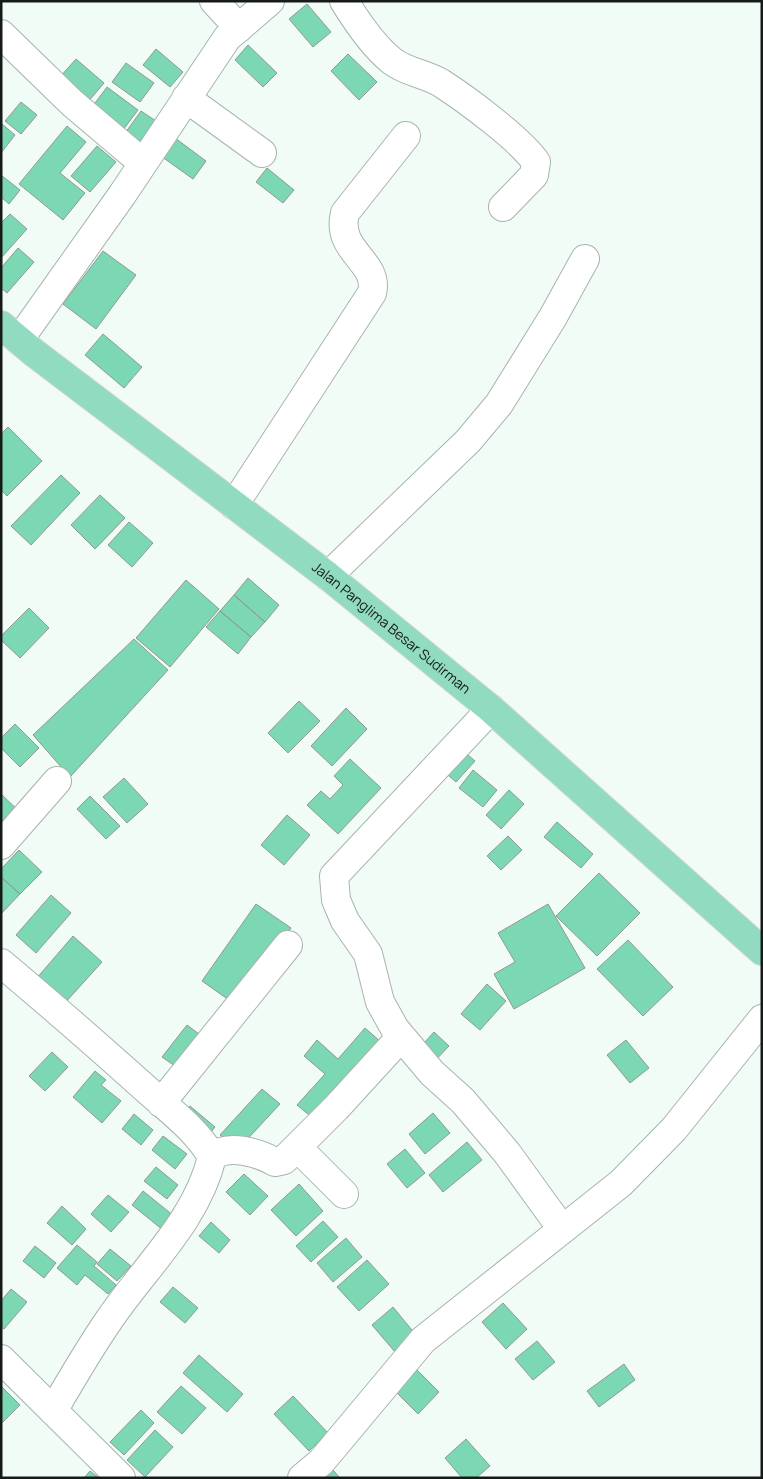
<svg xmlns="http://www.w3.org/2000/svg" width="763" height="1479" viewBox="0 0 763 1479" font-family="Manrope,sans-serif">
	<rect width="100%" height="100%" fill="#f2fcf7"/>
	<path fill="#7bd8b2" stroke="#909995" d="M 307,4 L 331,32 L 313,47 L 289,19 Z
		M 248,45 L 277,73 L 263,87 L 235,60 Z
		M 156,49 L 183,72 L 170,87 L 143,65 Z
		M 348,54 L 377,82 L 359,100 L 331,71 Z
		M 76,59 L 104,83 L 87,103 L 59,78 Z
		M 126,63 L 154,83 L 140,102 L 112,82 Z
		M 107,87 L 138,110 L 120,134 L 89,111 Z
		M 21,102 L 37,115 L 21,134 L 5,121 Z
		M 141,111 L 156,121 L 135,150 L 120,140 Z
		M 2,124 L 15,135 L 1,153 L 1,125 Z
		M 67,126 L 86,142 L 60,173 L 85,193 L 63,220 L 19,184 Z
		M 171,135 L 206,161 L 193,179 L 158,154 Z
		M 97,146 L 116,162 L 90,192 L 71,176 Z
		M 267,168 L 294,190 L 283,203 L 256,182 Z
		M 1,175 L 20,190 L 9,204 L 1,197 Z
		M 10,214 L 27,229 L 1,258 L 1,223 Z
		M 18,248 L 34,262 L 7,293 L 1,288 L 1,268 Z
		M 103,251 L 136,275 L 96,329 L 63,304 Z
		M 103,334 L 142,367 L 124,388 L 85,355 Z
		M 8,427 L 42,461 L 7,496 L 1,490 L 1,434 Z
		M 61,475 L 80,493 L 31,545 L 11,526 Z
		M 100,495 L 125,518 L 95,549 L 71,525 Z
		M 129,522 L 153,543 L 132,567 L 108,545 Z
		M 248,578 L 279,605 L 265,622 L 234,595 Z
		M 186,580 L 219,609 L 170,667 L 136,638 Z
		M 234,595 L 265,622 L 251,637 L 220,611 Z
		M 29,608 L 49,628 L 20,658 L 1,640 L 1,636 Z
		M 220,611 L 251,637 L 238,654 L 206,627 Z
		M 134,639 L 168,670 L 70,777 L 33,735 Z
		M 299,701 L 320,721 L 288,753 L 268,733 Z
		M 346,708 L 367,729 L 332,766 L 311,746 Z
		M 15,724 L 39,748 L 20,767 L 1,748 L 1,738 Z
		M 460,748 L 475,761 L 456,782 L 441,769 Z
		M 350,759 L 381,788 L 338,834 L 307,805 L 321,791 L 330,799 L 343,785 L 334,776 Z
		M 473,770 L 497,790 L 483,807 L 459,788 Z
		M 124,778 L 148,804 L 127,823 L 103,797 Z
		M 509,790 L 524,804 L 501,829 L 486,815 Z
		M 1,794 L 23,815 L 1,831 Z
		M 90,796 L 120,826 L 106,839 L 77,809 Z
		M 287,815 L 310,835 L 284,865 L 261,845 Z
		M 557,822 L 593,854 L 581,868 L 544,837 Z
		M 508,836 L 522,850 L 501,870 L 487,856 Z
		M 19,850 L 42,872 L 20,894 L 1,877 L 1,869 Z
		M 599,873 L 640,913 L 597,956 L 556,916 Z
		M 1,877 L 20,894 L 1,914 Z
		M 51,895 L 71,913 L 36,953 L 16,935 Z
		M 256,904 L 291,928 L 236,1005 L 202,981 Z
		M 548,904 L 585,968 L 514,1009 L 494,974 L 515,962 L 498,933 Z
		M 73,936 L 102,962 L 64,1004 L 36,979 Z
		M 628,940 L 673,987 L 643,1016 L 597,969 Z
		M 487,984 L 506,1001 L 480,1030 L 461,1014 Z
		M 187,1025 L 199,1034 L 175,1066 L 162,1057 Z
		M 365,1028 L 381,1042 L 314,1119 L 297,1105 L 325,1074 L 304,1056 L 317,1040 L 338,1059 Z
		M 434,1032 L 449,1046 L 430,1066 L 415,1053 Z
		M 626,1040 L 649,1068 L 630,1083 L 607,1055 Z
		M 52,1052 L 68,1067 L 45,1091 L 29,1076 Z
		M 95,1071 L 106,1080 L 101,1085 L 121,1101 L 102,1123 L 73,1097 Z
		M 262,1089 L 280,1104 L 242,1145 L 229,1143 L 220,1135 Z
		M 190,1106 L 215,1127 L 207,1137 L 182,1117 Z
		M 433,1113 L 450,1133 L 425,1154 L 409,1134 Z
		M 134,1114 L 153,1130 L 141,1145 L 122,1129 Z
		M 163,1136 L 187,1154 L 175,1169 L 152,1150 Z
		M 467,1142 L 482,1160 L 443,1192 L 429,1175 Z
		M 405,1149 L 425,1173 L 407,1188 L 387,1164 Z
		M 156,1167 L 178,1185 L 167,1199 L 144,1181 Z
		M 244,1174 L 268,1196 L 250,1215 L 226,1192 Z
		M 299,1184 L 323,1211 L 296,1236 L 271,1210 Z
		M 143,1191 L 174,1216 L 163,1230 L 132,1205 Z
		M 108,1195 L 129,1212 L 111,1232 L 91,1214 Z
		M 62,1206 L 86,1229 L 72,1245 L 47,1223 Z
		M 323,1221 L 338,1237 L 311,1262 L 296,1246 Z
		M 211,1222 L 230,1240 L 219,1253 L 199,1236 Z
		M 346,1238 L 362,1257 L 333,1282 L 317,1263 Z
		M 77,1245 L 97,1262 L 94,1266 L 116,1285 L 108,1294 L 85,1275 L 77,1285 L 57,1268 Z
		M 35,1246 L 56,1263 L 44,1278 L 23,1261 Z
		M 110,1249 L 131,1266 L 117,1281 L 97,1264 Z
		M 367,1260 L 389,1284 L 359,1311 L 337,1287 Z
		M 173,1287 L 198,1308 L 185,1323 L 160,1302 Z
		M 11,1289 L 27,1302 L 4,1329 L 1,1327 L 1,1301 Z
		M 503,1303 L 527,1329 L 506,1349 L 482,1322 Z
		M 393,1307 L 416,1335 L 395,1352 L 372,1325 Z
		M 537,1341 L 555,1362 L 533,1380 L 515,1359 Z
		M 199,1355 L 243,1394 L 227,1412 L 183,1373 Z
		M 624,1364 L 635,1380 L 599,1407 L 587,1391 Z
		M 417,1370 L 439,1392 L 418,1414 L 396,1392 Z
		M 1,1386 L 20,1405 L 1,1424 Z
		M 181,1386 L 206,1408 L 182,1434 L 157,1412 Z
		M 293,1396 L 328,1433 L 309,1451 L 274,1414 Z
		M 141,1410 L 154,1423 L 124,1455 L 110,1442 Z
		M 155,1430 L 173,1447 L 145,1477 L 127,1460 Z
		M 466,1439 L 490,1466 L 476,1478 L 462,1478 L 445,1458 Z
		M 333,1470 L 340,1478 L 324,1478 Z
		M 90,1471 L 99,1478 L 84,1478 Z"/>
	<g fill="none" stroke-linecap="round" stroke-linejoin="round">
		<g stroke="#a9b3ae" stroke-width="30">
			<path id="minor" d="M 214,1 L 239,28
				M 344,1 C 357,22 373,46 392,61 C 406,72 426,74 441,83 C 466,99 520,139 536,162 L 534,175 L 503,207
				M 1,34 L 72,103 L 143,163
				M 186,98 L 262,153
				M 19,340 L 122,195 L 227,38 L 270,1
				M 234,505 L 372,293 C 380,261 335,252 345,213 L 406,136
				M 328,576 L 468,441 L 499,404 L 553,317 L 585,259
				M 491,709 L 334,876 L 336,900 L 345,921 L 368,954 L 380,1002 L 395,1029 L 432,1073 L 463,1101 L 507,1153 L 562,1229
				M 1,845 L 57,781
				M 1,963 C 50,1004 98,1046 146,1089 C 168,1109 197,1130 212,1157 C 197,1220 145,1267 109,1320 C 89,1349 71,1380 53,1411
				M 161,1103 L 288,945
				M 297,1147 L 344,1194
				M 212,1157 C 228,1143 259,1153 275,1162 L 284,1160 L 336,1108 L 401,1037
				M 1,1359 L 121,1478
				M 302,1478 L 321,1462 L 423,1340 L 621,1183 L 674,1129 L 762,1019"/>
		</g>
		<g stroke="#d5d6d5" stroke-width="30">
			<g id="major">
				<path id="s1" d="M 1,325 L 33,352 L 328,576 L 491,709 L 762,951"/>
			</g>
		</g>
		<use href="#minor" stroke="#fff" stroke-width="28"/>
		<use href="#major" stroke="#91dcc1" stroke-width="28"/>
	</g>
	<g text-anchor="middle" stroke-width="5" stroke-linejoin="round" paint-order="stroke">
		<g font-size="14" fill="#161a18" stroke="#fff">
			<text dy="5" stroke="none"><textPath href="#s1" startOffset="494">Jalan Panglima Besar Sudirman</textPath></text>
		</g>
	</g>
	<rect width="763" height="1479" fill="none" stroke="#161a18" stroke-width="5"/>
</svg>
